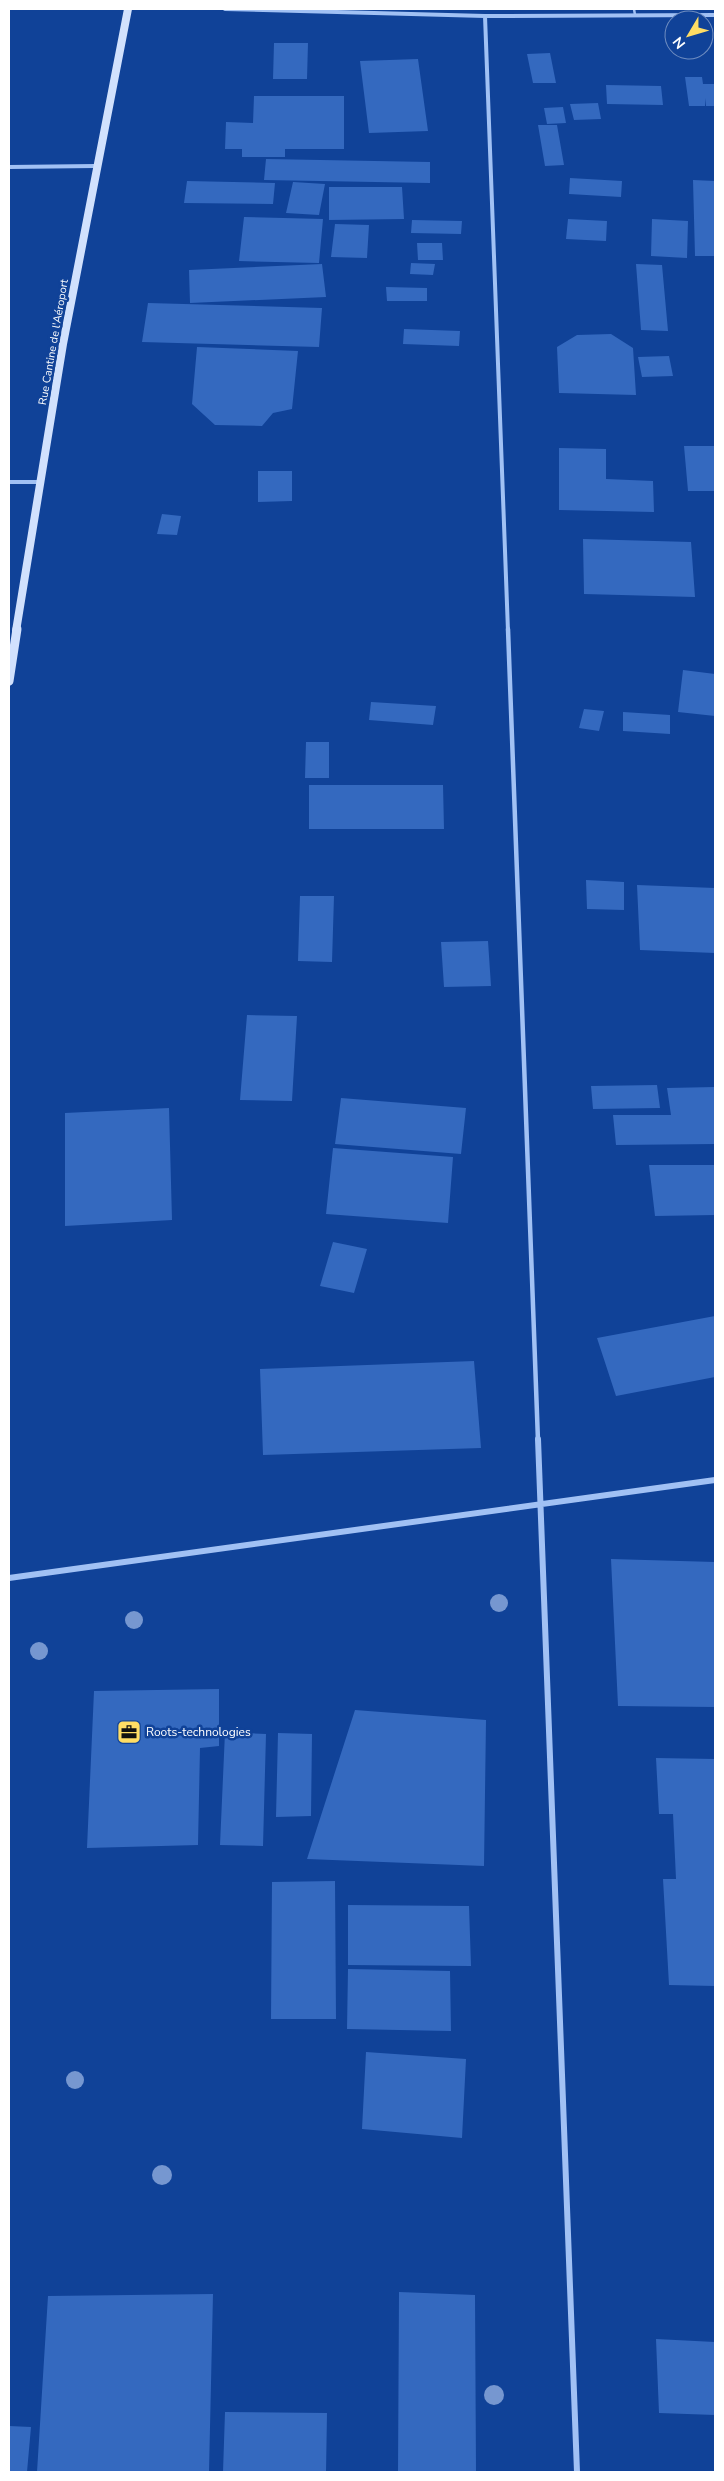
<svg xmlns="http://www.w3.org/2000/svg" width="724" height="2481" viewBox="0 0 724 2481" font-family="'Nunito Sans',sans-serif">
	<rect width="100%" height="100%" fill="#104298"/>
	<path fill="#3469bf" d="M 274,43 L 308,43 L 307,79 L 273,79 Z
		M 550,53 L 556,83 L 533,83 L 527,54 Z
		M 418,59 L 428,131 L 369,133 L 360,61 Z
		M 685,77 L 702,77 L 703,84 L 715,84 L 715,106 L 706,106 L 705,98 L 705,106 L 689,106 Z
		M 606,85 L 661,86 L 663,105 L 607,104 Z
		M 254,96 L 344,96 L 344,149 L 285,149 L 285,157 L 242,157 L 242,149 L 225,149 L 226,122 L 253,123 Z
		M 598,103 L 601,119 L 574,120 L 570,104 Z
		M 563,107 L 566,123 L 547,124 L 544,108 Z
		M 538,125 L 557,125 L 564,165 L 545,166 Z
		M 266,159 L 430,162 L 430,183 L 264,180 Z
		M 570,178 L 622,181 L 621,197 L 569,194 Z
		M 693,180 L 715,181 L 715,256 L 695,256 Z
		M 187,181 L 275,183 L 273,204 L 184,203 Z
		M 293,182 L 325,184 L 319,215 L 286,213 Z
		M 329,187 L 402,187 L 404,219 L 329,220 Z
		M 244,217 L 323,219 L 319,263 L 239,261 Z
		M 568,219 L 607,221 L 606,241 L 566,239 Z
		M 652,219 L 688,221 L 687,258 L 651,256 Z
		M 412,220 L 462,221 L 461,234 L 411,233 Z
		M 335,224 L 369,225 L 367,258 L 331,257 Z
		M 417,243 L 442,243 L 443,260 L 418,260 Z
		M 411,263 L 435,264 L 433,275 L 410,274 Z
		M 322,264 L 326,297 L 190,303 L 189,270 Z
		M 636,264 L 662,265 L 668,331 L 641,330 Z
		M 386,287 L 427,288 L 427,301 L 387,301 Z
		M 148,303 L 322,308 L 319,347 L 142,342 Z
		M 404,329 L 460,331 L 459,346 L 403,344 Z
		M 611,334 L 633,348 L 636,395 L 559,393 L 557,347 L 577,335 Z
		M 197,347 L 298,351 L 292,409 L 273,413 L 262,426 L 215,425 L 192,404 Z
		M 669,356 L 673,376 L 642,377 L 638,357 Z
		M 684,446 L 715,446 L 715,491 L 688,491 Z
		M 559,448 L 606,449 L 606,479 L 653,481 L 654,512 L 559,510 Z
		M 258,471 L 292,471 L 292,501 L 258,502 Z
		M 162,514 L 181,516 L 177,535 L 157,534 Z
		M 583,539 L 691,542 L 695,597 L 584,594 Z
		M 683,670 L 715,674 L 715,716 L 678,712 Z
		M 371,702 L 436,706 L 433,725 L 369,720 Z
		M 584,709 L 604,711 L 599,731 L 579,728 Z
		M 623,712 L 670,715 L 670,734 L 623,731 Z
		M 306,742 L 329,742 L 329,778 L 305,778 Z
		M 309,785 L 443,785 L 444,829 L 309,829 Z
		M 586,880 L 624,882 L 624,910 L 587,909 Z
		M 637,885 L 715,888 L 715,953 L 640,950 Z
		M 300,896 L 334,896 L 332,962 L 298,961 Z
		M 488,941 L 491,986 L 444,987 L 441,942 Z
		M 247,1015 L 297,1016 L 292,1101 L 240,1100 Z
		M 657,1085 L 660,1108 L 593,1109 L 591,1086 Z
		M 715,1087 L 715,1144 L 616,1145 L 613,1115 L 671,1115 L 667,1088 Z
		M 341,1098 L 466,1108 L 461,1154 L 335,1144 Z
		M 169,1108 L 172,1220 L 65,1226 L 65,1113 Z
		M 333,1148 L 453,1157 L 448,1223 L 326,1214 Z
		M 649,1165 L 715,1165 L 715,1215 L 655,1216 Z
		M 333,1242 L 367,1249 L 354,1293 L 320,1286 Z
		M 715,1316 L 715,1377 L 616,1396 L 597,1338 Z
		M 474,1361 L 481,1448 L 263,1455 L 260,1369 Z
		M 611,1559 L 715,1562 L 715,1707 L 618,1706 Z
		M 219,1689 L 219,1746 L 200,1748 L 198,1845 L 87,1848 L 94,1691 Z
		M 355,1710 L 486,1720 L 484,1866 L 307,1859 Z
		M 225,1732 L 266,1734 L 263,1846 L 220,1845 Z
		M 278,1733 L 312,1734 L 311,1816 L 276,1817 Z
		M 656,1758 L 715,1759 L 715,1986 L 669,1985 L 663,1879 L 676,1879 L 673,1814 L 659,1814 Z
		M 335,1881 L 336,2019 L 271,2019 L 272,1882 Z
		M 348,1905 L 469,1906 L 471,1966 L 348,1965 Z
		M 348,1969 L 450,1971 L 451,2031 L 347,2029 Z
		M 366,2052 L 466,2059 L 462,2138 L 362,2129 Z
		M 399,2292 L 475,2295 L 476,2472 L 398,2472 Z
		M 213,2294 L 209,2472 L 37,2472 L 48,2296 Z
		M 656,2339 L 715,2342 L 715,2415 L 659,2413 Z
		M 225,2412 L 327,2413 L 326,2472 L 223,2472 Z
		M 9,2426 L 31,2427 L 27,2472 L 9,2472 Z"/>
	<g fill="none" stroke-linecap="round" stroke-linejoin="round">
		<path stroke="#a1c1f4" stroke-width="2.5" d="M 634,9 L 635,15"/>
		<path stroke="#a1c1f4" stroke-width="4" d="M 225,9 L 485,16 L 715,15
			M 485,16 L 508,631
			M 9,167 L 95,166
			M 9,482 L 39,482"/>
		<path stroke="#a1c1f4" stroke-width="4.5" d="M 508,629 L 538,1441"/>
		<path stroke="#a1c1f4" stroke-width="6" d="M 538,1439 L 577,2472
			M 9,1578 L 715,1480"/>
		<path stroke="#d1e1fd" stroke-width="8" d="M 16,631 L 63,344 L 128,9"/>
		<path stroke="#d1e1fd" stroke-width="9" d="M 9,681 L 17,629"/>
	</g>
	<g fill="#7697d0">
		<circle cx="499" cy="1603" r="9"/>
		<circle cx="134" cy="1620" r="9"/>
		<circle cx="39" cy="1651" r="9"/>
		<circle cx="75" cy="2080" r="9"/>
		<circle cx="162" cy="2175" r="10"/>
		<circle cx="494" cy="2395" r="10"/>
	</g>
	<defs>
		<g id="office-square" transform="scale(1.25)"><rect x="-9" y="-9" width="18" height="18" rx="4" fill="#ffdd64" stroke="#104298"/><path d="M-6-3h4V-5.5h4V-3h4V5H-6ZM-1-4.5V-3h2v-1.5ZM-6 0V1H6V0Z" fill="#111"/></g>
	</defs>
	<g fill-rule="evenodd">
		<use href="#office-square" x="129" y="1732"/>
	</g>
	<g text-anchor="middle" stroke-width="5" stroke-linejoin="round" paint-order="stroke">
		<g font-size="11" fill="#fff" stroke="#104298">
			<text transform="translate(53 342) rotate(-80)" y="4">Rue Cantine de l'Aéroport</text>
		</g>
		<g font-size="12" fill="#fff" stroke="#104298" text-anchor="start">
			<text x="146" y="1736">Roots-technologies</text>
		</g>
	</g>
	<rect width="724" height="2481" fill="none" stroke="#ffffff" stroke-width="20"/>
	<g transform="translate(689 35) rotate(232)"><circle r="24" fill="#104298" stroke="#708ec1"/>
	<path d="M0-4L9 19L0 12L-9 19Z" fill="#ffdd64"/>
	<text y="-8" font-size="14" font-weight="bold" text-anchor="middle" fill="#ffffff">N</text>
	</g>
</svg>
